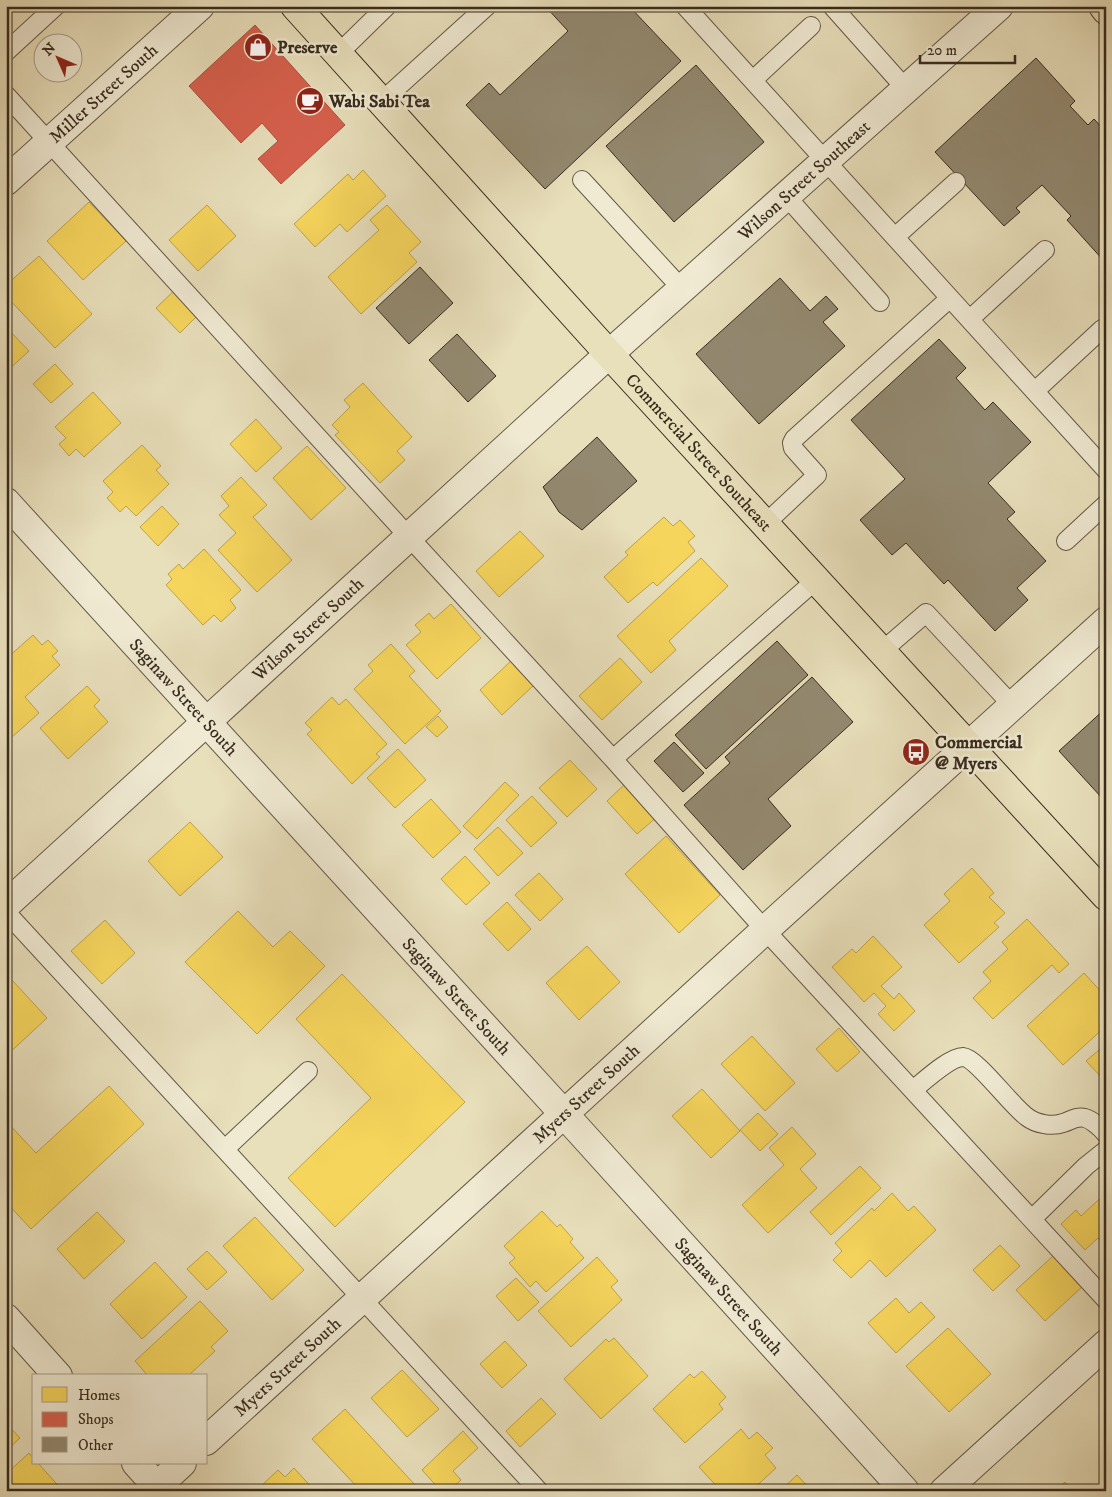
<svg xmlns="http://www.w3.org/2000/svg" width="1112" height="1497" viewBox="0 0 1112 1497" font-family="'IM FELL DW Pica',serif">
	<rect width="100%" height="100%" fill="#e8dfbb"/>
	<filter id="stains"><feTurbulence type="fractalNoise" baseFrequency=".004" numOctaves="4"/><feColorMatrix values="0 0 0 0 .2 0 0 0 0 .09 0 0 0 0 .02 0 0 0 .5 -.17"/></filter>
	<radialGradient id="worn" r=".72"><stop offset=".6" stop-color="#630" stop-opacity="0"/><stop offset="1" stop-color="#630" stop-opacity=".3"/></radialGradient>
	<path fill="#f6d55c" stroke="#bda249" d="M 363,170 L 386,196 L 347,232 L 340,224 L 315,247 L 294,224 L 348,174 L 353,180 Z
		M 89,202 L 126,241 L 83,280 L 47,241 Z
		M 207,205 L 236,236 L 198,271 L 169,240 Z
		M 387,205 L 421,242 L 409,253 L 417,262 L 361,314 L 328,277 L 379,230 L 370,220 Z
		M 39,256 L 92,314 L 55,348 L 6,296 L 6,285 Z
		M 177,288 L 200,313 L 180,333 L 156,308 Z
		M 6,327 L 29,351 L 6,372 Z
		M 55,364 L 73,384 L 51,403 L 33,384 Z
		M 363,383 L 412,437 L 397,451 L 405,460 L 380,483 L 335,435 L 339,432 L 332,425 L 350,407 L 344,400 Z
		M 93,392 L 121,423 L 84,457 L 76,449 L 69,456 L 59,444 L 66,438 L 55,427 Z
		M 256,419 L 282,448 L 256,472 L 230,444 Z
		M 142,445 L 161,466 L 156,470 L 169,484 L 136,516 L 126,506 L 120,512 L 107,498 L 113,492 L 103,481 Z
		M 307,446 L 346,488 L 311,520 L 273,478 Z
		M 241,477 L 267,505 L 253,517 L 292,560 L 257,592 L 218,550 L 236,533 L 219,515 L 229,506 L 221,496 Z
		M 162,506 L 179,524 L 158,546 L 140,527 Z
		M 664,517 L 673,526 L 680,520 L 695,536 L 688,542 L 695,551 L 657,586 L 653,582 L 628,603 L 604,577 L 628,555 L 625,552 Z
		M 520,531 L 544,556 L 499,597 L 476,571 Z
		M 204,549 L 241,590 L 230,600 L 236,608 L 221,622 L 214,615 L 203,625 L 166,585 L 172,579 L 168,574 L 179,564 L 183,569 Z
		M 701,558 L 728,586 L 669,641 L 676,650 L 651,673 L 617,636 Z
		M 451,604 L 481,638 L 437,679 L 406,645 L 421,632 L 415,625 L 429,613 L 434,619 Z
		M 33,635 L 42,645 L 48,640 L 58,651 L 52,656 L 60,665 L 25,697 L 39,713 L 11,738 L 6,732 L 6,659 Z
		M 391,644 L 415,671 L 409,676 L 441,711 L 405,744 L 354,689 L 373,671 L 368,665 Z
		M 620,658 L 642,682 L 602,720 L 579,696 Z
		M 511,661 L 534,685 L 502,715 L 480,690 Z
		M 87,686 L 100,700 L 94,706 L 108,722 L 68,759 L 40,728 Z
		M 332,697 L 339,705 L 346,699 L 387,744 L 376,754 L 380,757 L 352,784 L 307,734 L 312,730 L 305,723 Z
		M 438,716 L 448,727 L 437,737 L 426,727 Z
		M 398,749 L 426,780 L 395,808 L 367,778 Z
		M 570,760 L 597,789 L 567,817 L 539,788 Z
		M 505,782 L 519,795 L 477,839 L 463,826 Z
		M 626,783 L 657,817 L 637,834 L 607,801 Z
		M 532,796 L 557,823 L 531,847 L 506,820 Z
		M 431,799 L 461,832 L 433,858 L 402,825 Z
		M 190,822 L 223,857 L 180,896 L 148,861 Z
		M 498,827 L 523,853 L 498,876 L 474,849 Z
		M 666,836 L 720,895 L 679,933 L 625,874 Z
		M 465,856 L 490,883 L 466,905 L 441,879 Z
		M 972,868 L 994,893 L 989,897 L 1005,913 L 994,923 L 999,927 L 959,963 L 924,925 L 950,901 L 944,894 Z
		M 539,873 L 563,899 L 540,921 L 515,895 Z
		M 507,902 L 531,929 L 508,951 L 483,924 Z
		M 238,911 L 273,947 L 290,931 L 325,966 L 257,1034 L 185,962 Z
		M 1027,919 L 1069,964 L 1059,973 L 1052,965 L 993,1019 L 973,998 L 991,981 L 983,972 L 1008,949 L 1002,942 Z
		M 105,920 L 135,953 L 102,984 L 71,951 Z
		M 873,936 L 902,967 L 881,986 L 894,999 L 899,993 L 915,1011 L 894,1031 L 878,1014 L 886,1006 L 874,993 L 864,1002 L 832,967 L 852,949 L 856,953 Z
		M 587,946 L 620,982 L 579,1020 L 546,983 Z
		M 1084,973 L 1106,997 L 1106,1026 L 1063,1065 L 1027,1026 Z
		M 342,974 L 465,1102 L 335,1227 L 288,1178 L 371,1098 L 296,1019 Z
		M 12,980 L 47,1018 L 6,1056 L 6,985 Z
		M 839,1028 L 860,1052 L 837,1072 L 816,1049 Z
		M 752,1036 L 795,1083 L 765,1111 L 721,1064 Z
		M 1106,1044 L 1106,1082 L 1086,1061 Z
		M 109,1086 L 144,1124 L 31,1229 L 6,1202 L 6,1121 L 36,1153 Z
		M 702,1089 L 740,1131 L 711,1158 L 672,1116 Z
		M 758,1113 L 778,1134 L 760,1151 L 740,1130 Z
		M 792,1127 L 816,1154 L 800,1169 L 817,1188 L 768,1233 L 742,1205 L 784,1165 L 769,1148 Z
		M 860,1166 L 881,1188 L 831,1235 L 810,1212 Z
		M 892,1193 L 908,1211 L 914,1206 L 936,1230 L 886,1277 L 870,1260 L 851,1278 L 833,1260 L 842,1251 L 835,1243 L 872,1208 L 874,1211 Z
		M 1106,1193 L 1106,1246 L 1098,1238 L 1085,1250 L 1061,1224 L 1076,1210 L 1081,1216 Z
		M 542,1211 L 557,1227 L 560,1224 L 573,1239 L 570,1242 L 584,1258 L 546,1292 L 536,1281 L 530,1287 L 509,1263 L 515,1258 L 504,1246 Z
		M 97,1212 L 125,1241 L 84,1279 L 57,1249 Z
		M 255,1217 L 304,1270 L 272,1300 L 223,1246 Z
		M 1000,1245 L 1020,1266 L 993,1291 L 973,1270 Z
		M 207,1251 L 227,1272 L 207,1290 L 187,1269 Z
		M 1053,1256 L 1082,1287 L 1045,1321 L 1016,1290 Z
		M 597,1257 L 618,1281 L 611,1287 L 622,1300 L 571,1347 L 538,1311 Z
		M 155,1262 L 187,1297 L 142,1339 L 110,1304 Z
		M 516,1278 L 539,1302 L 518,1321 L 496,1296 Z
		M 896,1298 L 909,1313 L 921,1302 L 935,1317 L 896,1353 L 868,1323 Z
		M 200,1301 L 228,1331 L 211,1347 L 215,1351 L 188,1376 L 148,1376 L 135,1361 Z
		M 948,1328 L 991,1374 L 949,1412 L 906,1366 Z
		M 614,1338 L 648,1376 L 601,1419 L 564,1379 L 606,1339 L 609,1342 Z
		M 505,1341 L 527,1365 L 502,1388 L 480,1364 Z
		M 402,1370 L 439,1409 L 407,1437 L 371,1398 Z
		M 702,1371 L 726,1397 L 719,1404 L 723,1409 L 685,1443 L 653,1409 L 690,1374 L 694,1378 Z
		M 541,1398 L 556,1414 L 520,1447 L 506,1431 Z
		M 345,1409 L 416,1486 L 411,1491 L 357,1491 L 359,1489 L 312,1439 Z
		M 6,1423 L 20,1438 L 6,1451 Z
		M 741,1429 L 749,1439 L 757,1432 L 773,1448 L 765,1455 L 776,1468 L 751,1491 L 721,1491 L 699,1467 Z
		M 463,1431 L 478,1448 L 453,1471 L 461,1480 L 449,1491 L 441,1491 L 422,1470 Z
		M 29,1453 L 34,1459 L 34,1463 L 38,1463 L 63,1491 L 6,1491 L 6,1474 Z
		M 294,1468 L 315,1491 L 263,1491 L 260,1487 L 278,1470 L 285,1477 Z
		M 797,1475 L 812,1491 L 780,1491 Z
		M 1065,1482 L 1073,1491 L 1055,1491 Z"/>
	<path fill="#d6604d" stroke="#a6503f" d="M 255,25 L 345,125 L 281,184 L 258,159 L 278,141 L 262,123 L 241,143 L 189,86 Z"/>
	<path fill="#938970" stroke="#372b1e" d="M 545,6 L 629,6 L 681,61 L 545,189 L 466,105 L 489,83 L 500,95 L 568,31 Z
		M 1036,58 L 1075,101 L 1070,106 L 1088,125 L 1094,119 L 1106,132 L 1106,260 L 1104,261 L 1067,220 L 1071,216 L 1042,185 L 1016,208 L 1020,212 L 1004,226 L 935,152 Z
		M 696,65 L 764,142 L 674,222 L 606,146 Z
		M 420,267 L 453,303 L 409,344 L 376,308 Z
		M 780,278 L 810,311 L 826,296 L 838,309 L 823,322 L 845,346 L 759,424 L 696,354 Z
		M 457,334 L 496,376 L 468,402 L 429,360 Z
		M 939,339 L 966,368 L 956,378 L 985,410 L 993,402 L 1031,442 L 988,483 L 1015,512 L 1007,519 L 1046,561 L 1017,588 L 1028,600 L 995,631 L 948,580 L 944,584 L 906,543 L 892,555 L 860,520 L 905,479 L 851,420 Z
		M 597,437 L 637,481 L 582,530 L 559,512 L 543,487 Z
		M 777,641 L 808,675 L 706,769 L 675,735 Z
		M 812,677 L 853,722 L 768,799 L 791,826 L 743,870 L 684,805 L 730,763 L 725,757 Z
		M 1106,708 L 1106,794 L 1102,798 L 1059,751 Z
		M 674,742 L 704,773 L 683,792 L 654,761 Z"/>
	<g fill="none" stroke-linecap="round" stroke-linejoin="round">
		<g stroke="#635845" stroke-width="20">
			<path id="service" d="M 685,6 L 1106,470
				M 832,6 L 906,89
				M 6,52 L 56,6
				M 338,54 L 387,6
				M 753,80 L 811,26
				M 6,95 L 409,537 L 613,759 L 765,930 L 1106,1300
				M 381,102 L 487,6
				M 582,180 L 682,289
				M 786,196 L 880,302
				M 895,237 L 956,182
				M 970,319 L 1045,250
				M 1035,391 L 1102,329
				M 765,524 L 817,475 L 793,448 L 792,443 L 794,439 L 950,298
				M 1066,541 L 1106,504
				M 881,652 L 926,613 L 1013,706
				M 613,759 L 816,580
				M 6,912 L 539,1491
				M 913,1090 C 924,1081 950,1057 963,1057 C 977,1058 1013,1108 1027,1117 C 1036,1124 1052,1127 1063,1123 C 1070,1121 1076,1116 1085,1118 C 1092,1120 1101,1128 1106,1134
				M 225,1149 L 308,1071
				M 1032,1219 L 1086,1166 L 1106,1150"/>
		</g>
		<g stroke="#635845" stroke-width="30">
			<g id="minor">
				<path id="s1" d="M 6,181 L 200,6"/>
				<path id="s2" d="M 6,502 L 564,1114 L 905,1491"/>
				<path id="s3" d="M 6,905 L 609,354 L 999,6"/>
				<path d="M 6,1318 L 58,1376"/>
				<path id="s4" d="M 206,1441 L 765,930 L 1106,621"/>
				<path d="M 136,1463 L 161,1491"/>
				<path d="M 152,1491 L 182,1463"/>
				<path d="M 944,1491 L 1106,1344"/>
			</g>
		</g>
		<g stroke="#372b1e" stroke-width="30">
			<g id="primary">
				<path id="s5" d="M 295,6 L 609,354 L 1106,896"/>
				<path d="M 1103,6 L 1106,10"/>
			</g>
		</g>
		<use href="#service" stroke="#f0ead3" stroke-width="18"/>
		<use href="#minor" stroke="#f0ead3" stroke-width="28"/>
		<use href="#primary" stroke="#e8dfbb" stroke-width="28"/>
	</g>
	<defs>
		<g id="shop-disc" transform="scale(1.4375)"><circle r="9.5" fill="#8f2418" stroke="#f0ead3"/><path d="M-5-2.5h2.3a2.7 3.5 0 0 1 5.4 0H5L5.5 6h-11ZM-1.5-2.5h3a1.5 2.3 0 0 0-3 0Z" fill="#fff"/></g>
		<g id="cafe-disc" transform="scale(1.4375)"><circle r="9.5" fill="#8f2418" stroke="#f0ead3"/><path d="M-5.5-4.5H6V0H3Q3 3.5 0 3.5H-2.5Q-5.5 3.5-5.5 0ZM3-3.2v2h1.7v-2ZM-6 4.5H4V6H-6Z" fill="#fff"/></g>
		<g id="bus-disc" transform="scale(1.4375)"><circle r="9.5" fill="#8f2418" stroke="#f0ead3"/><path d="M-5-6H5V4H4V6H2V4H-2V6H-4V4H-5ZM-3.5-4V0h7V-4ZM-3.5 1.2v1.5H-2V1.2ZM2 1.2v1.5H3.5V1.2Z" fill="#fff"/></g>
	</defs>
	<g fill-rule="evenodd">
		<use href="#shop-disc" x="258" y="47"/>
		<use href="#cafe-disc" x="310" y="101"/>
		<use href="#bus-disc" x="916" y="752"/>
	</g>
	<g text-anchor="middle" stroke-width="5" stroke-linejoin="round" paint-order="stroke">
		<g font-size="18" font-weight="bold" fill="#372b1e" stroke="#f0ead3" text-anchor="start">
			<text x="277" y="53">Preserve</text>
			<text x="329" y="107">Wabi Sabi Tea</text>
			<text x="935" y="748">Commercial<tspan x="935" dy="21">@ Myers</tspan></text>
		</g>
		<g font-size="18" fill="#372b1e" stroke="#f0ead3">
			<text dy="6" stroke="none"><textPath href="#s1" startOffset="131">Miller Street South</textPath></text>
			<text dy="6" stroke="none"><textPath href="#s3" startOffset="1078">Wilson Street Southeast</textPath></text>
			<text dy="6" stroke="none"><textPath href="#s5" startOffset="602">Commercial Street Southeast</textPath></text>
			<text dy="6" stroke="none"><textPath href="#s3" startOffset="409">Wilson Street South</textPath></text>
			<text dy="6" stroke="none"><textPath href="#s2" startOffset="264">Saginaw Street South</textPath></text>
			<text dy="6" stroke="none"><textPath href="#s2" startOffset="669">Saginaw Street South</textPath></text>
			<text dy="6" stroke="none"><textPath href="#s4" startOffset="515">Myers Street South</textPath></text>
			<text dy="6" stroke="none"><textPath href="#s2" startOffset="1074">Saginaw Street South</textPath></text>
			<text dy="6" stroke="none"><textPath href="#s4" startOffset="110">Myers Street South</textPath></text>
		</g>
	</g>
	<rect width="1112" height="1497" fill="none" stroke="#e8dfbb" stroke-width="25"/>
	<rect x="8" y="8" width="1097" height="1482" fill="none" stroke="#372b1e" stroke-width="2.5"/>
	<rect x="12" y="12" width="1087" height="1472" fill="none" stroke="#372b1e"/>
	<rect x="32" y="1374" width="175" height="90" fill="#f0ead3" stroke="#a69e8b"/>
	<rect x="42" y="1387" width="25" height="15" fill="#f6d55c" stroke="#a69e8b"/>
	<text x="78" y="1400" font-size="15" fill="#372b1e">Homes</text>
	<rect x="42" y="1412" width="25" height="15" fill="#d6604d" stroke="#a69e8b"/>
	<text x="78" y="1424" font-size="15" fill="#372b1e">Shops</text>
	<rect x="42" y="1437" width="25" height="15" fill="#938970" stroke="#a69e8b"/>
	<text x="78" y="1450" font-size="15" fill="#372b1e">Other</text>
	<g transform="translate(58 58) rotate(315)"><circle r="24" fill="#f0ead3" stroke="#a69e8b"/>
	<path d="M0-4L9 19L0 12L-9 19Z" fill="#8f2418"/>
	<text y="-8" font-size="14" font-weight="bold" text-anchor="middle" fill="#372b1e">N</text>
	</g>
	<path d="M920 55v8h95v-8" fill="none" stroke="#372b1e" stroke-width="2.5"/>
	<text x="927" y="55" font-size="15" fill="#372b1e" stroke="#f0ead3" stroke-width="4" paint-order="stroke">20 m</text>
	<rect width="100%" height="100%" filter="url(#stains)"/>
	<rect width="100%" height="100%" fill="url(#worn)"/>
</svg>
